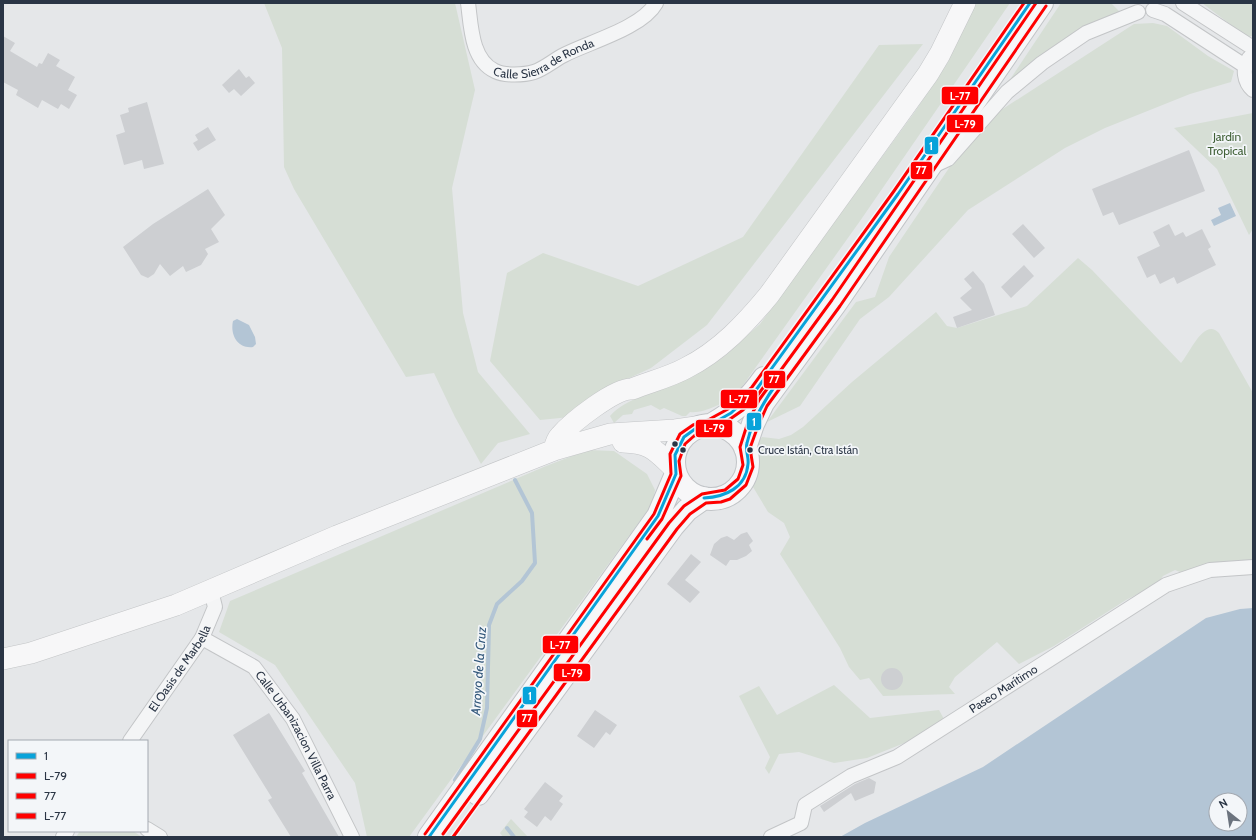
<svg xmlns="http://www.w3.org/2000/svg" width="1256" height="840" viewBox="0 0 1256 840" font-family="Cabin,sans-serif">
	<rect width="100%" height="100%" fill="#e5e7e9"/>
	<path fill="#d6ded5" d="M 264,3 L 455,3 L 475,90 L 452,188 L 463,313 L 478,372 L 530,434 L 498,443 L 481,464 L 455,417 L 434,373 L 406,377 L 294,189 L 284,167 L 282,48 Z
		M 975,3 L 1010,3 L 860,221 L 736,395 C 726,402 703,414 690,412 L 686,416 L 682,416 L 664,408 L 660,410 L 651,405 L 634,410 L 632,414 L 623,415 L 614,423 L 610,416 C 627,397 656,393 678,382 C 705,368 738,344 760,324 L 914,113 L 948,62 Z
		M 1061,3 L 1111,3 L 1121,13 L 1099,21 L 1064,39 L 1009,81 Z
		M 1202,3 L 1252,3 L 1253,36 L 1247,37 Z
		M 1153,23 L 1167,26 L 1208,56 L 1234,71 L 1231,82 L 1190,94 L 1105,128 L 1065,148 L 968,210 L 889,297 L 860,319 L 800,406 L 767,422 L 856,302 L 875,297 L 889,257 L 978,125 L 1134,24 Z
		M 923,44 L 707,325 L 651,368 L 597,393 L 570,417 L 540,420 L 490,361 L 507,273 L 543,253 L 638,286 L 743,237 L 879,45 Z
		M 1253,113 L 1253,229 L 1249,235 L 1217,169 L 1174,128 Z
		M 1078,258 L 1092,270 L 1181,363 C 1190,353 1204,317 1219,333 L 1253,393 L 1253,561 L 1180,572 L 1175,570 L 1163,576 L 1157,584 L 1126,600 L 1054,646 L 1019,664 L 997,642 L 955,677 L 949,687 L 955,694 L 883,696 L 869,678 L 860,680 L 849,667 L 840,648 L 780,554 L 790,537 L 784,523 L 768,512 L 753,487 L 743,464 L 762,437 L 779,439 L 791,435 L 803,427 L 852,382 L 936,312 L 947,326 L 957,328 L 1027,306 Z
		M 588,450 L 614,451 L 647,474 L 655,490 L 653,503 L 409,837 L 367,837 L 355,783 L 275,665 L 219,632 L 230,601 L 546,466 Z
		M 834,685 L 870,718 L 939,710 L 944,719 L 917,738 L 867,758 L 834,763 L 799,752 L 779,754 L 769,774 L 765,768 L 770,757 L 739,696 L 759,686 L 777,715 Z
		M 511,819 L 512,820 L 528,837 L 503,837 L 500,833 Z
		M 80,831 L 133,831 L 142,837 L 76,837 Z"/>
	<path fill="#b3c5d5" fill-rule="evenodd" d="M 1230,203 L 1236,216 L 1214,226 L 1211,220 L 1221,215 L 1218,208 Z
		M 237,319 L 249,325 L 255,337 L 256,344 L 253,347 C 237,349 230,334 233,321 Z
		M 1253,608 L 1253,837 L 840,837 L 865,823 L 983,767 L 1206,618 L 1240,609 ZM 1216,800 L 1240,800 L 1240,824 L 1216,824 Z"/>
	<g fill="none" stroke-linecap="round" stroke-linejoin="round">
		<path stroke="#b3c5d5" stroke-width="4" d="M 455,780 L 480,739 L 487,708 L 489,625 L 497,604 L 522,581 L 535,563 L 532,513 L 515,480
			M 507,828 L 514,837"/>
	</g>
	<path fill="#cdcfd2" d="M 3,36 L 15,43 L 10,51 L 37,67 L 39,63 L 42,64 L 48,53 L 60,60 L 56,66 L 75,77 L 68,90 L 77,95 L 69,109 L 61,104 L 58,109 L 42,100 L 38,108 L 16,95 L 18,90 L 3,82 Z
		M 239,69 L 246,78 L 249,76 L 255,83 L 241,96 L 234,89 L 229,93 L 222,85 Z
		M 147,102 L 164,164 L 144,169 L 142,160 L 124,165 L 116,135 L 125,132 L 120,115 L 129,112 L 128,108 Z
		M 208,127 L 216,140 L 198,151 L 193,143 L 198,140 L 195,135 Z
		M 1189,150 L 1205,191 L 1119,225 L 1113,212 L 1103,216 L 1092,189 Z
		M 208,189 L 225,215 L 211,229 L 219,242 L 205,249 L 208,254 L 201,265 L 186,272 L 183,266 L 170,276 L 160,264 L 154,274 L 148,278 L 141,275 L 123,247 L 153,224 Z
		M 1023,224 L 1045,248 L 1034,258 L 1012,234 Z
		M 1169,224 L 1175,236 L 1183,232 L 1186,237 L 1202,229 L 1211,247 L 1208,249 L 1216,265 L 1177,284 L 1174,277 L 1160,284 L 1155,274 L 1147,278 L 1137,257 L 1160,246 L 1153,232 Z
		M 1024,265 L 1034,276 L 1011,298 L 1001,287 Z
		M 973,271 L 984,284 L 995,315 L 957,328 L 953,317 L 972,310 L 960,298 L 972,288 L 964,279 Z
		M 747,532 L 753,541 L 749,545 L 752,551 L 746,556 L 737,560 L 730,560 L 726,566 L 710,555 L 714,544 L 721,538 L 727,536 L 734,540 L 741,534 Z
		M 691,554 L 701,562 L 685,580 L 700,592 L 690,603 L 667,584 Z
		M881 679a11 11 0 1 1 22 0a11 11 0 1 1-22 0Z
		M 595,710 L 617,725 L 610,735 L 606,732 L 594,748 L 577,736 Z
		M 269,713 L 305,771 L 302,773 L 339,837 L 291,837 L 268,800 L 272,798 L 233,735 Z
		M 869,778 L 876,782 L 874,793 L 855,801 L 851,793 L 824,812 L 820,806 L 855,784 Z
		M 545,782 L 563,796 L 559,801 L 563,804 L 551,821 L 545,816 L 537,827 L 524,817 L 528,812 L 524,809 Z"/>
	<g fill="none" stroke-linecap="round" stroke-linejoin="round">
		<g stroke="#c3c5c7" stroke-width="16">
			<g id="street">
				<path id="s1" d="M 468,3 C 471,25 471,60 495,71 C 505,76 524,75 534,72 C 544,69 554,60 564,55 C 589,42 642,28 656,3"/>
				<path d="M 1183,3 L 1253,48"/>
				<path d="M 1153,10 L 1165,14 L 1245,66"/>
				<path d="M 1249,58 C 1242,68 1244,82 1253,90"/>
				<path d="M 933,166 L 948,159 L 1007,92 L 1042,63 L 1086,33 L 1138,12"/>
				<path id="s2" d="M 202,638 L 254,667 L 293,719 L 352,837"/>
				<path id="s3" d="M 130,741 L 202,638 L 215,607 L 211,591"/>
				<path d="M 147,829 L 160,837"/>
				<path d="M 63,837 L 67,831"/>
				<path id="s4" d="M 771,837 L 801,823 L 805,805 L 851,776 L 897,757 L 1166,585 L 1210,570 L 1253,567"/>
			</g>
		</g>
		<g stroke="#c3c5c7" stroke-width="22">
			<path id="secondary" d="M 623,442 C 651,443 655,450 674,468
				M 554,450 C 555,445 557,439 560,436 C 572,422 615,388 632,389 C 649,382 670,377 686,368 C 720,351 746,323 769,295 L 928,74 L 940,54 L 965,3
				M 3,659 L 31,653 L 176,605 L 337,536 L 554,450 L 610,434 L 675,430 L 703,426"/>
		</g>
		<g stroke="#c1c4c7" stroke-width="24">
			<path id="primary" d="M 711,425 C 736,410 747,402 764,378
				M674 462a37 37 0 1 1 74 0a37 37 0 1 1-74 0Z
				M 745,448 L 753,424 L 763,403 L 836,303 L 1042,3
				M 478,794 L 673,526 L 687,510 L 704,498
				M 429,837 L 658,516 L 676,474"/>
		</g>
		<use href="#street" stroke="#f4f5f6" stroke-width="14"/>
		<use href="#secondary" stroke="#f7f7f8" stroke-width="21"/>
		<use href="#primary" stroke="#f7f7f8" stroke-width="22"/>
		<g stroke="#f3f6f9" stroke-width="6">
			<path id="bus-1" d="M 704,498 C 725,497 746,488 748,464 C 749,457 745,450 747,443 C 752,421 764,401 777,383
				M 429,837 L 658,516 L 676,474 L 675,455 L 684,437 L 695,429 L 710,425 L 731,413 L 756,390 L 898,194 L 1030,3"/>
		</g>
		<g stroke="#f3f6f9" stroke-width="6">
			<path id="bus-2" d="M 647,539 L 662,519 L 681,476 L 679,461 L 685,444 L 694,436 L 720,426 L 743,410 L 757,396 L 771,377
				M 453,837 L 677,529 L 690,514 L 706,503 L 721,502 L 730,499 L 746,485 L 753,467 L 750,448 L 758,426 L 767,406 L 840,306 L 1046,6"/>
		</g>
		<g stroke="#f3f6f9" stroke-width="6">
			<path id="bus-3" d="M 443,834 L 669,523 L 684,506 L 702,494 L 725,490 L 738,479 L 743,465 L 740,447 L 748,422 L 759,400 L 832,300 L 1036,3"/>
		</g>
		<g stroke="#f3f6f9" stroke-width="6">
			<path id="bus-4" d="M 425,834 L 654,514 L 671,474 L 670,454 L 680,434 L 693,425 L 708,420 L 728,409 L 752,387 L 894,191 L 1024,3"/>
		</g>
		<use href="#bus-1" stroke="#08a3da" stroke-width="3"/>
		<use href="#bus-2" stroke="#f00" stroke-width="3"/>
		<use href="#bus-3" stroke="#f00" stroke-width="3"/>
		<use href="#bus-4" stroke="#f00" stroke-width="3"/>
	</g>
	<g fill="#2a3545" stroke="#f3f6f9" stroke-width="1.5">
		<circle cx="675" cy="444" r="3.5"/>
		<circle cx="683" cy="450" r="3.5"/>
		<circle cx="750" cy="450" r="3.5"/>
	</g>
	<g text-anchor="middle" stroke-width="3.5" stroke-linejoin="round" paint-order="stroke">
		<g font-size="11" fill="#2a3545" stroke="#f3f6f9" text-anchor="start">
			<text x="758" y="454">Cruce Istán, Ctra Istán</text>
		</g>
		<g font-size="12" fill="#2a3545" stroke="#f3f6f9">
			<text dy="4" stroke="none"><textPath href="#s1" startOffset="129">Calle Sierra de Ronda</textPath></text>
			<text dy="4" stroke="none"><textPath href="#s3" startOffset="88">El Oasis de Marbella</textPath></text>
			<text dy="4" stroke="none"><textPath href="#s4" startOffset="282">Paseo Marítimo</textPath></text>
			<text dy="4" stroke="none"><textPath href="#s2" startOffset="140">Calle Urbanizacion Villa Parra</textPath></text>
		</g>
		<g font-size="12" fill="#416137" stroke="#f3f6f9">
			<text x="1227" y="141">Jardín<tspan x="1227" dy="14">Tropical</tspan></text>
		</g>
		<g font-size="13" font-style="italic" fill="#32577a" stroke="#f3f6f9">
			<text transform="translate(478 671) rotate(-86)" y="5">Arroyo de la Cruz</text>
		</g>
	</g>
	<g stroke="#f3f6f9" stroke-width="1.5">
		<rect x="941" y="86" width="38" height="19" rx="4" fill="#f00"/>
		<rect x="946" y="114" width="38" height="19" rx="4" fill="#f00"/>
		<rect x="924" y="136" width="15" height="19" rx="4" fill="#08a3da"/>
		<rect x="910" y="161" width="23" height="19" rx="4" fill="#f00"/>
		<rect x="763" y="370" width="23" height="19" rx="4" fill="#f00"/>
		<rect x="720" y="389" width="38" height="20" rx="4" fill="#f00"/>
		<rect x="746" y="412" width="16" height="19" rx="4" fill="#08a3da"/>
		<rect x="695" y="419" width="38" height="19" rx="4" fill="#f00"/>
		<rect x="542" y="635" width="37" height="19" rx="4" fill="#f00"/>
		<rect x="553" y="663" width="38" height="19" rx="4" fill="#f00"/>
		<rect x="522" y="686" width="15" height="19" rx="4" fill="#08a3da"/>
		<rect x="516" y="709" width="22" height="19" rx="4" fill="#f00"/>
	</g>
	<g font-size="11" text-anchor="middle" font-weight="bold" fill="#fff">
		<text x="960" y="100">L-77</text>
		<text x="965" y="128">L-79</text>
		<text x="931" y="150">1</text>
		<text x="921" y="174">77</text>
		<text x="774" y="383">77</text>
		<text x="739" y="403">L-77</text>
		<text x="754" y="426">1</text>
		<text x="714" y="432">L-79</text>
		<text x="560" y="649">L-77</text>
		<text x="572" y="677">L-79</text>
		<text x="530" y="700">1</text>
		<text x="527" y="722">77</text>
	</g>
	<rect width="1256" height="840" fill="none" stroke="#2a3545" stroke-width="8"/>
	<rect x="8" y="740" width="140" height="92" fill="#f3f6f9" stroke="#a3a9b1"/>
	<rect x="16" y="753" width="20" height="6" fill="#08a3da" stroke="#a3a9b1"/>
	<text x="44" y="760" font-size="12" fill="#2a3545">1</text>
	<rect x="16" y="773" width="20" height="6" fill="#ff0000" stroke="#a3a9b1"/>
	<text x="44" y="780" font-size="12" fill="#2a3545">L-79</text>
	<rect x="16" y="793" width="20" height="6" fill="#ff0000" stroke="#a3a9b1"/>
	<text x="44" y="800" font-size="12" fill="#2a3545">77</text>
	<rect x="16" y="813" width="20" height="6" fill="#ff0000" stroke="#a3a9b1"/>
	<text x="44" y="820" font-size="12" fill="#2a3545">L-77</text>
	<g transform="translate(1228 812) rotate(330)"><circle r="19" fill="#f3f6f9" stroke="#a3a9b1"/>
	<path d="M0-3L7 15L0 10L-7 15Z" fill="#6b737e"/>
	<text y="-6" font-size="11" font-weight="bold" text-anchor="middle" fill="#2a3545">N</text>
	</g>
</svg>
